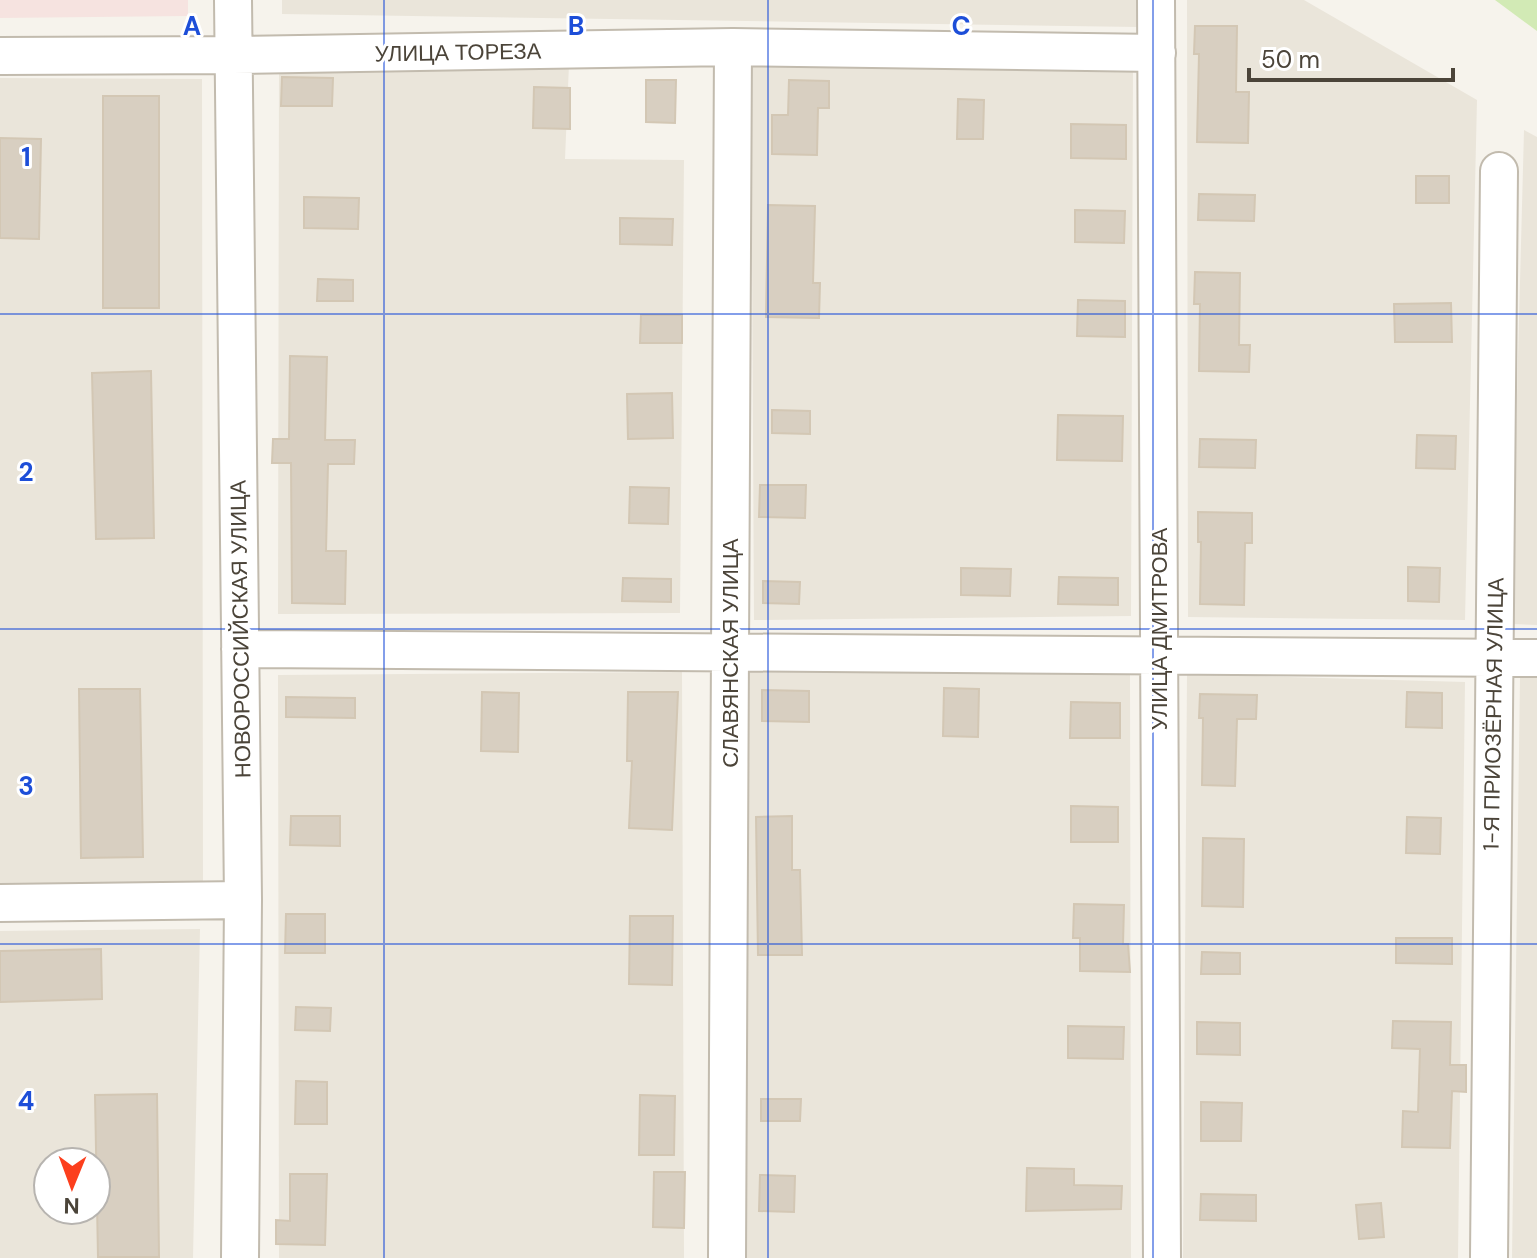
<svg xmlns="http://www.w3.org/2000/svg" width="1537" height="1258" viewBox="0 0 1537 1258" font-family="'DM Sans',sans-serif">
	<rect width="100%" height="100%" fill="#f6f3ec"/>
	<path fill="#eae5da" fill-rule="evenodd" d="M 282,0 L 1137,0 L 1138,27 L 282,14 Z
		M 1187,0 L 1304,0 L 1477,100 L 1465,620 L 1188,617 Z
		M 279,64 L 569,64 L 565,159 L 684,160 L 680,613 L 278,614 Z
		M 1133,65 L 1131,616 L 754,620 L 751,67 Z
		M 0,78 L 202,79 L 203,882 L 0,884 Z
		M 1524,130 L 1537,137 L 1537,625 L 1511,624 Z
		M 749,667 L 1130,674 L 1131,1258 L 745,1258 Z
		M 682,672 L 684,1258 L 279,1258 L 278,675 Z
		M 1187,674 L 1465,682 L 1458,1258 L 1183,1258 Z
		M 1520,678 L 1537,678 L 1537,1258 L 1512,1258 Z
		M 200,929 L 193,1258 L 0,1258 L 0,931 ZM 48,1162 L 96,1162 L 96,1210 L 48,1210 Z"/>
	<path fill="#f6e3e0" d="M 0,0 L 188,0 L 188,16 L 0,18 Z"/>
	<path fill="#d2eab5" d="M 1495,0 L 1537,0 L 1537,31 Z"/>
	<path fill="#d8cfc1" stroke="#d3c7b4" stroke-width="2" d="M 1195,26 L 1237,26 L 1236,92 L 1249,92 L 1248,143 L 1197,142 L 1199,54 L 1194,54 Z
		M 282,77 L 333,78 L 332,106 L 281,106 Z
		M 646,80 L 676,80 L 675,123 L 646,122 Z
		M 789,80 L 829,81 L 829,108 L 818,108 L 817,155 L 772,154 L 772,115 L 788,115 Z
		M 534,87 L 570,88 L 570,129 L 533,128 Z
		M 103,96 L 159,96 L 159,308 L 103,308 Z
		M 958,99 L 984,100 L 983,139 L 957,139 Z
		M 1071,124 L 1126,125 L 1126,159 L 1071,158 Z
		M 0,138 L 41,139 L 39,239 L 0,238 Z
		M 1416,176 L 1449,176 L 1449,203 L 1416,203 Z
		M 1199,194 L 1255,195 L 1254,221 L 1198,220 Z
		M 304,197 L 359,198 L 358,229 L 304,228 Z
		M 768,205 L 815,206 L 813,283 L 820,283 L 819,318 L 766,317 Z
		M 1075,210 L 1125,211 L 1124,243 L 1075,242 Z
		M 620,218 L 673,219 L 672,245 L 620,244 Z
		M 1195,272 L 1240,273 L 1239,345 L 1250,345 L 1249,372 L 1199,371 L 1200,304 L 1194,304 Z
		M 318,279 L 353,280 L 353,301 L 317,301 Z
		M 1078,300 L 1125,301 L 1125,337 L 1077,336 Z
		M 1451,303 L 1452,342 L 1395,342 L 1394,304 Z
		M 641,315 L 682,315 L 682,343 L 640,343 Z
		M 290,356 L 327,357 L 325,440 L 355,440 L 354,464 L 328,464 L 326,551 L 346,551 L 345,604 L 292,603 L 291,463 L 272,463 L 273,439 L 289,439 Z
		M 151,371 L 154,538 L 96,539 L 92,373 Z
		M 672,393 L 673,438 L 628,439 L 627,394 Z
		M 772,410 L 810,411 L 810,434 L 772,433 Z
		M 1058,415 L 1123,416 L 1122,461 L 1057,460 Z
		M 1417,435 L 1456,436 L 1455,469 L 1416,468 Z
		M 1200,439 L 1256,440 L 1255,468 L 1199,467 Z
		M 760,485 L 806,485 L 805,518 L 759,517 Z
		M 630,487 L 669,488 L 668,524 L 629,523 Z
		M 1198,512 L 1252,513 L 1252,543 L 1245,543 L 1244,605 L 1200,604 L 1201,542 L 1198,542 Z
		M 1408,567 L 1440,568 L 1439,602 L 1408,601 Z
		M 961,568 L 1011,569 L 1010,596 L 961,595 Z
		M 1059,577 L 1118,578 L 1118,605 L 1058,604 Z
		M 623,578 L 671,579 L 671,602 L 622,601 Z
		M 763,581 L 800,582 L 799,604 L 763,603 Z
		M 944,688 L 979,689 L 978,737 L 943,736 Z
		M 79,689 L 140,689 L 143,857 L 81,858 Z
		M 762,690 L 809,691 L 809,722 L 762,721 Z
		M 482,692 L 519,693 L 518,752 L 481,751 Z
		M 628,692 L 678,692 L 672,830 L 629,828 L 632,761 L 627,761 Z
		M 1407,692 L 1442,693 L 1442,728 L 1406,727 Z
		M 1200,694 L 1257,695 L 1256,719 L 1237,719 L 1235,786 L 1202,785 L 1203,718 L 1199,718 Z
		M 286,697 L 355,698 L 355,718 L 286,717 Z
		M 1071,702 L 1120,703 L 1120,738 L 1070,738 Z
		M 1071,806 L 1118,807 L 1118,842 L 1071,842 Z
		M 291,816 L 340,816 L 340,846 L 290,845 Z
		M 792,816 L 792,870 L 800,870 L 802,955 L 758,955 L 756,817 Z
		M 1407,817 L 1441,818 L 1440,854 L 1406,853 Z
		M 1203,838 L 1244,839 L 1243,907 L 1202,906 Z
		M 1074,904 L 1124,905 L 1123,944 L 1128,944 L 1130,972 L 1080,971 L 1080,938 L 1073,938 Z
		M 286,914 L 325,914 L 325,953 L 285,953 Z
		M 630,916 L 673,916 L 672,985 L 629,984 Z
		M 1396,938 L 1452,938 L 1452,964 L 1396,963 Z
		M 101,949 L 102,999 L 0,1002 L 0,951 Z
		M 1202,952 L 1240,953 L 1240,974 L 1201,974 Z
		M 296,1007 L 331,1008 L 330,1031 L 295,1030 Z
		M 1393,1021 L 1451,1022 L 1450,1065 L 1466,1065 L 1466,1092 L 1452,1091 L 1450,1148 L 1402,1147 L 1403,1111 L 1418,1112 L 1420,1049 L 1392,1048 Z
		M 1197,1022 L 1240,1023 L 1240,1055 L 1197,1054 Z
		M 1068,1026 L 1124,1027 L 1123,1059 L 1068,1058 Z
		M 296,1081 L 327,1082 L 327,1124 L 295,1124 Z
		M 157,1094 L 159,1257 L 98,1257 L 95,1095 Z
		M 640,1095 L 675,1096 L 674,1155 L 639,1155 Z
		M 761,1099 L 801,1099 L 800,1121 L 761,1121 Z
		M 1201,1102 L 1242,1103 L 1241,1141 L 1201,1141 Z
		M 1027,1168 L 1074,1169 L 1074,1185 L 1122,1186 L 1121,1209 L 1026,1211 Z
		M 654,1172 L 685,1172 L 684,1228 L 653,1227 Z
		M 290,1174 L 327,1174 L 325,1245 L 276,1244 L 276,1220 L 290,1221 Z
		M 760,1175 L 795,1176 L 794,1212 L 759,1211 Z
		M 1201,1194 L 1256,1195 L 1256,1221 L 1200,1220 Z
		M 1381,1203 L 1384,1237 L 1359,1239 L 1356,1205 Z"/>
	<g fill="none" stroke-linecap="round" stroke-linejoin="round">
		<g stroke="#c2bbae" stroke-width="40">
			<path id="minor" d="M 233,0 L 243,900 L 240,1258
				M 1156,0 L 1162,1258
				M 0,56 L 233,55 L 733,47 L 1157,53
				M 240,649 L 1537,658
				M 0,903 L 243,900
				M 727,1258 L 733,47
				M 1489,1258 L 1499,171"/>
		</g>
		<use href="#minor" stroke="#fff" stroke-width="36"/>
	</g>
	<path fill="none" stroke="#1d4ed8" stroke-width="2" stroke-opacity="0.55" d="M 384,0 L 384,1258M 768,0 L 768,1258M 1153,0 L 1153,1258M 0,314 L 1537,314M 0,629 L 1537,629M 0,944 L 1537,944"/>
	<g text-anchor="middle" stroke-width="6" stroke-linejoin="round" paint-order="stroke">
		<g font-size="22" fill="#4b4439" stroke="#fff">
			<text transform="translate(458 52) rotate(-1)" y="8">УЛИЦА ТОРЕЗА</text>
			<text transform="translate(240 629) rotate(-91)" y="8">НОВОРОССИЙСКАЯ УЛИЦА</text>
			<text transform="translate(1159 629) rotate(-90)" y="8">УЛИЦА ДМИТРОВА</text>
			<text transform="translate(730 653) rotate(-90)" y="8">СЛАВЯНСКАЯ УЛИЦА</text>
			<text transform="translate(1493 714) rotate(-89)" y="8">1-Я ПРИОЗЁРНАЯ УЛИЦА</text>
		</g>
	</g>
	<g font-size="26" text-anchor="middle" font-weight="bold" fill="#1d4ed8" stroke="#fff" stroke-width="6" stroke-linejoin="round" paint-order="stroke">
		<text x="192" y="35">A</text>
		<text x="576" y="35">B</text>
		<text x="961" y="35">C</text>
		<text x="26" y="166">1</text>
		<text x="26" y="481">2</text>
		<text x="26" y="795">3</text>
		<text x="26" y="1110">4</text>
	</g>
	<g transform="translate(72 1186) rotate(181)"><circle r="38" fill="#ffffff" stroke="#b7b4b0" stroke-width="2"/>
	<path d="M0-6L14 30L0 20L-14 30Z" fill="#fc3f1d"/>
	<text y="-12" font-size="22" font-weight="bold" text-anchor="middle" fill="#4b4439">N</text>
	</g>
	<path d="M1249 68v12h204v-12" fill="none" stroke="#4b4439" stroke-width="4"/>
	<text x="1261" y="68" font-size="24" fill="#4b4439" stroke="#ffffff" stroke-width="6" paint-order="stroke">50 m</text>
</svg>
